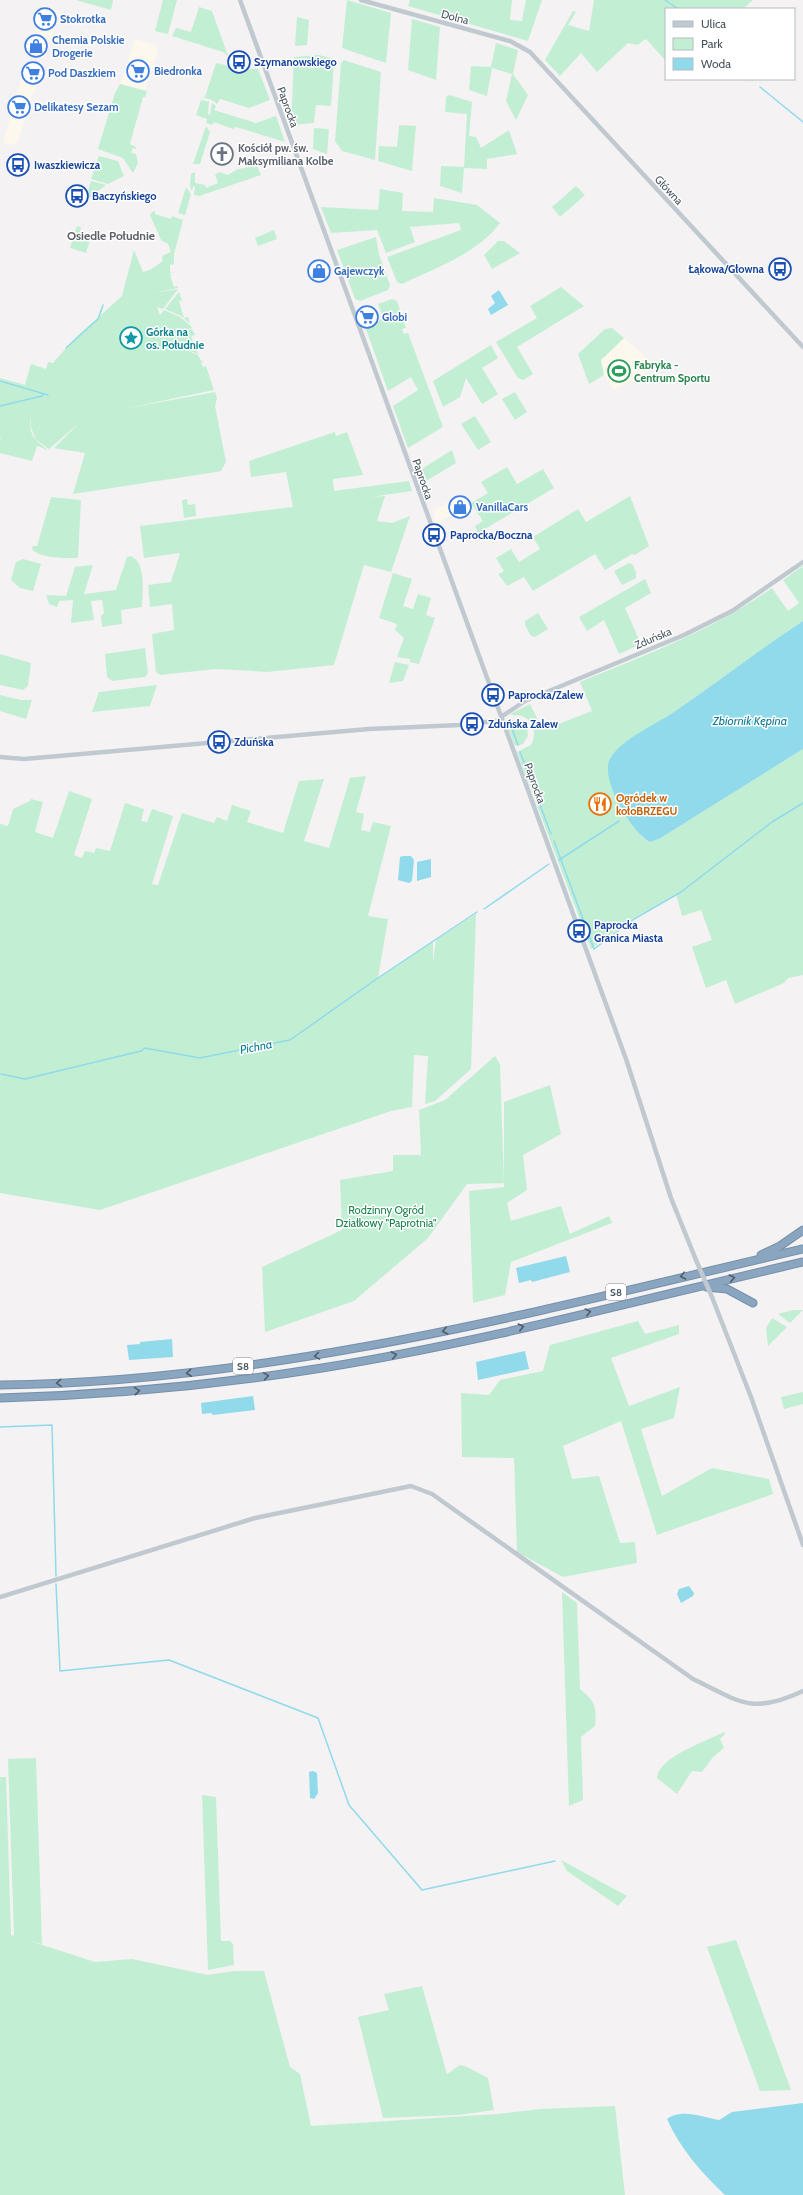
<svg xmlns="http://www.w3.org/2000/svg" width="803" height="2195" viewBox="0 0 803 2195" font-family="Cabin,sans-serif">
	<rect width="100%" height="100%" fill="#f4f2f2"/>
	<path fill="#fcf8ed" d="M 42,5 L 60,11 L 45,59 L 28,55 Z
		M 135,39 L 155,45 L 158,50 L 145,91 L 120,84 Z
		M 22,76 L 38,81 L 17,144 L 13,145 L 3,143 Z
		M 624,338 L 654,364 L 654,369 L 614,390 L 604,375 L 601,360 Z
		M 456,497 L 463,509 L 436,524 L 433,511 Z"/>
	<path fill="#c2efd3" d="M 76,0 L 113,0 L 111,10 Z
		M 163,0 L 177,0 L 168,34 L 155,31 Z
		M 347,0 L 391,13 L 386,63 L 342,48 Z
		M 410,0 L 512,0 L 510,20 L 522,21 L 526,0 L 542,0 L 528,41 L 408,6 Z
		M 594,0 L 753,0 L 743,9 L 666,9 L 666,61 L 646,39 L 637,45 L 628,43 L 597,72 L 581,53 L 560,76 L 545,60 L 573,11 L 576,12 L 568,25 L 589,31 Z
		M 199,7 L 212,11 L 228,56 L 223,52 L 172,36 L 176,28 L 191,32 Z
		M 297,17 L 309,20 L 307,45 L 295,46 Z
		M 412,19 L 440,27 L 436,80 L 408,70 Z
		M 496,43 L 518,50 L 513,74 L 528,95 L 516,120 L 506,101 L 512,74 L 492,68 L 487,96 L 469,90 L 471,66 L 491,67 Z
		M 319,55 L 331,58 L 334,61 L 331,106 L 316,105 L 314,123 L 291,125 L 294,57 Z
		M 344,60 L 381,72 L 375,160 L 342,151 L 335,141 L 341,63 Z
		M 216,63 L 239,68 L 258,69 L 270,100 L 249,108 L 220,99 L 217,104 L 212,100 L 202,97 L 205,97 Z
		M 120,84 L 147,91 L 145,97 L 143,97 L 130,144 L 136,147 L 136,149 L 133,148 L 131,153 L 136,154 L 138,163 L 133,173 L 123,158 L 98,149 L 115,93 Z
		M 450,95 L 472,102 L 469,136 L 476,137 L 481,148 L 509,130 L 517,154 L 487,159 L 487,169 L 464,168 L 462,193 L 440,186 L 441,166 L 464,167 L 467,114 L 445,112 L 446,97 Z
		M 201,100 L 209,102 L 208,114 L 210,115 L 212,103 L 216,106 L 214,110 L 256,123 L 276,116 L 285,142 L 236,127 L 233,129 L 214,122 L 212,125 L 206,123 L 207,119 L 196,115 Z
		M 399,125 L 416,126 L 412,171 L 378,161 L 379,146 L 397,147 Z
		M 206,126 L 210,132 L 200,164 L 193,164 Z
		M 314,128 L 329,129 L 327,154 L 313,149 Z
		M 99,156 L 118,161 L 124,176 L 108,184 L 91,179 Z
		M 257,166 L 261,175 L 199,196 L 194,195 L 195,187 L 193,186 L 192,191 L 190,187 L 191,174 L 195,172 L 195,183 L 205,185 L 206,188 L 218,183 L 215,175 L 219,172 L 228,175 L 238,169 Z
		M 91,181 L 106,185 L 85,201 Z
		M 576,186 L 585,195 L 560,217 L 552,207 Z
		M 186,187 L 191,194 L 185,215 L 178,213 Z
		M 380,189 L 403,193 L 402,211 L 433,212 L 434,198 L 477,205 L 500,223 C 477,254 435,268 402,284 L 397,282 L 387,257 L 461,230 L 459,223 L 410,227 L 415,242 L 386,253 L 377,230 L 331,233 L 321,207 L 378,210 Z
		M 155,211 L 155,214 L 171,219 L 172,216 L 183,220 L 174,254 L 174,264 L 170,265 L 170,272 L 173,273 L 170,273 L 170,275 L 173,275 L 170,276 L 174,287 L 177,286 L 178,288 L 152,293 L 178,289 L 163,309 L 157,307 L 160,315 L 164,310 L 180,317 L 191,326 L 192,328 L 168,335 L 192,329 L 195,335 L 191,336 L 195,346 L 199,346 L 195,347 L 198,354 L 171,344 L 198,355 L 201,361 L 204,360 L 201,363 L 203,367 L 206,366 L 214,390 L 123,409 L 215,392 L 217,398 L 215,406 L 226,462 L 221,471 L 216,472 L 73,494 L 85,453 L 54,448 L 79,423 L 49,449 L 35,439 L 42,420 L 35,438 L 31,427 L 31,417 C 28,436 35,440 48,450 L 37,446 L 32,461 L 0,453 L 0,440 L 2,438 L 0,439 L 0,378 L 25,385 L 31,364 L 46,369 L 48,362 L 53,363 L 75,338 L 122,296 L 134,250 L 143,272 L 150,270 L 163,261 L 162,256 L 171,252 L 168,244 L 161,240 L 150,215 L 152,212 Z
		M 77,226 L 81,227 L 80,232 L 86,234 L 85,238 L 90,240 L 86,253 L 70,248 Z
		M 274,230 L 277,239 L 258,246 L 255,238 Z
		M 376,237 L 379,255 L 390,285 L 388,290 L 360,301 L 355,299 L 337,250 Z
		M 498,241 L 504,241 L 520,253 L 492,269 L 484,255 Z
		M 561,287 L 584,306 L 517,347 L 533,374 L 523,380 L 518,378 L 496,342 L 537,318 L 530,306 Z
		M 179,292 L 182,300 L 179,301 L 184,318 L 188,317 L 190,323 L 181,316 L 165,309 Z
		M 392,299 L 397,301 L 406,328 L 402,329 L 404,334 L 408,333 L 443,427 L 408,448 L 393,406 L 418,390 L 411,377 L 388,391 L 366,329 L 383,318 L 378,304 Z
		M 612,328 L 624,338 L 601,360 L 604,375 L 589,384 L 578,354 L 605,329 Z
		M 491,345 L 498,358 L 482,368 L 498,394 L 482,404 L 466,378 L 460,397 L 443,407 L 433,381 Z
		M 515,392 L 527,412 L 515,420 L 502,399 Z
		M 475,416 L 491,442 L 478,450 L 461,424 Z
		M 335,432 L 336,436 L 347,432 L 363,475 L 333,479 L 334,491 L 409,481 L 412,491 L 371,497 L 385,496 L 377,521 L 392,523 L 410,516 L 391,572 L 364,565 L 334,665 L 267,672 L 216,669 L 160,675 L 156,672 L 152,634 L 174,630 L 172,604 L 150,607 L 148,585 L 171,582 L 180,553 L 144,558 L 140,526 L 293,507 L 286,472 L 251,477 L 249,461 Z
		M 452,450 L 456,463 L 421,484 L 417,472 Z
		M 507,467 L 517,484 L 543,469 L 554,488 L 478,533 L 475,526 L 483,521 L 471,503 L 488,493 L 481,482 Z
		M 630,496 L 649,546 L 635,555 L 632,554 L 605,570 L 595,554 L 533,591 L 524,577 L 507,586 L 498,574 L 504,571 L 496,558 L 511,549 L 519,562 L 540,549 L 533,537 L 578,509 L 586,522 Z
		M 51,497 L 81,500 L 78,558 C 66,558 40,559 32,549 L 33,546 L 37,546 Z
		M 187,499 L 188,505 L 195,504 L 196,516 L 184,518 L 182,500 Z
		M 131,556 C 147,564 142,592 142,607 L 121,610 L 122,624 L 102,627 L 101,616 L 104,613 L 102,600 L 91,601 L 94,620 L 71,623 L 73,600 L 59,601 L 57,607 L 49,604 L 46,595 L 66,596 L 75,567 L 93,565 L 84,594 L 116,590 L 127,557 Z
		M 23,559 L 41,564 L 33,591 L 20,588 L 11,580 L 16,562 Z
		M 629,563 L 633,565 L 636,572 L 636,578 L 622,585 L 614,571 Z
		M 803,566 L 803,621 L 674,712 L 623,745 L 626,816 L 643,838 L 650,842 L 659,839 L 803,749 L 803,975 L 788,978 L 784,983 L 735,1004 L 726,980 L 706,988 L 692,947 L 712,940 L 701,910 L 682,916 L 676,894 L 635,917 L 591,949 L 517,752 L 531,745 C 537,734 534,721 522,716 C 518,715 513,716 510,714 L 530,704 L 543,730 L 592,711 L 580,682 C 646,655 713,630 772,588 L 788,611 L 799,603 L 783,580 Z
		M 393,573 L 412,579 L 403,606 L 413,609 L 418,594 L 431,598 L 426,615 L 435,618 L 419,664 L 410,662 L 410,659 L 397,657 L 404,638 L 395,630 L 397,624 L 379,618 Z
		M 645,579 L 651,593 L 625,608 L 641,644 L 619,654 L 604,620 L 587,631 L 579,617 Z
		M 538,613 L 548,629 L 535,637 L 531,636 L 525,625 L 525,621 Z
		M 145,648 L 148,673 L 145,677 L 112,681 L 107,677 L 105,654 Z
		M 0,654 L 31,663 L 28,686 L 23,690 L 0,685 Z
		M 395,662 L 409,665 L 403,681 L 389,683 Z
		M 157,685 L 150,706 L 92,712 L 99,692 Z
		M 0,695 L 21,700 L 32,700 L 26,719 L 0,711 Z
		M 511,720 L 520,721 L 527,729 L 528,736 L 523,744 L 516,746 L 514,744 L 507,725 Z
		M 366,776 L 356,812 L 364,814 L 361,830 L 370,832 L 373,822 L 391,826 L 368,916 L 388,919 L 378,978 L 433,941 L 433,962 L 436,940 L 476,914 L 471,1069 L 435,1101 L 425,1104 L 428,1056 L 414,1055 L 412,1107 L 391,1111 L 100,1210 L 0,1193 L 0,824 L 8,826 L 13,809 L 30,801 L 31,799 L 43,802 L 35,832 L 53,838 L 69,791 L 92,799 L 74,855 L 82,858 L 85,851 L 94,853 L 96,848 L 110,851 L 125,803 L 144,809 L 141,821 L 147,822 L 152,809 L 173,816 L 152,884 L 158,885 L 182,813 L 214,823 L 217,817 L 227,821 L 232,805 L 251,811 L 247,822 L 283,833 L 299,781 L 324,779 L 304,841 L 329,848 L 350,778 Z
		M 495,1056 L 500,1064 L 504,1183 L 467,1184 L 428,1238 L 354,1301 L 265,1332 L 262,1267 L 342,1230 L 340,1180 L 393,1171 L 393,1155 L 421,1155 L 419,1110 L 445,1100 Z
		M 550,1085 L 561,1134 L 523,1155 L 527,1190 L 507,1203 L 511,1221 L 561,1206 L 570,1234 L 609,1216 L 612,1223 L 511,1262 L 505,1295 L 473,1303 L 469,1191 L 504,1187 L 504,1102 Z
		M 793,1310 L 803,1310 L 790,1323 L 778,1314 Z
		M 772,1318 L 787,1327 L 768,1346 L 766,1328 Z
		M 638,1321 L 645,1334 L 679,1325 L 679,1334 L 611,1358 L 629,1406 L 680,1387 L 674,1418 L 641,1429 L 662,1496 L 712,1468 L 769,1479 L 773,1494 L 657,1535 L 621,1421 L 563,1446 L 572,1479 L 599,1476 L 620,1543 L 635,1542 L 637,1563 L 563,1577 L 517,1552 L 514,1458 L 462,1457 L 461,1393 L 489,1395 L 500,1380 L 543,1371 L 550,1345 Z
		M 803,1392 L 803,1404 L 784,1409 L 781,1397 Z
		M 562,1592 L 577,1603 L 580,1689 C 595,1701 597,1707 595,1726 L 581,1737 L 583,1800 L 569,1806 Z
		M 724,1732 L 725,1734 L 720,1739 L 724,1748 L 713,1757 L 702,1772 L 692,1771 L 677,1794 L 657,1778 C 658,1757 707,1741 724,1732 Z
		M 36,1758 L 42,1944 L 27,1940 L 95,1962 L 132,1959 L 208,1975 L 234,1971 L 264,1971 L 290,2067 L 300,2074 L 311,2126 L 497,2114 L 540,2109 L 615,2106 L 625,2195 L 0,2195 L 0,1777 L 6,1777 L 11,1935 L 14,1936 L 8,1759 Z
		M 202,1795 L 216,1797 L 221,1941 L 230,1941 L 233,1944 L 234,1965 L 208,1970 Z
		M 561,1860 L 627,1896 L 618,1906 L 567,1871 Z
		M 736,1940 L 791,2090 L 760,2091 L 707,1947 Z
		M 422,1986 L 447,2074 L 460,2065 L 467,2067 L 488,2078 L 494,2110 L 459,2115 L 383,2118 L 358,2017 L 389,2010 L 384,1994 Z"/>
	<path fill="#90daeb" d="M 499,290 L 508,305 L 491,315 L 488,309 L 495,303 L 491,296 Z
		M 803,621 L 803,749 L 659,839 L 650,842 C 632,833 599,778 610,759 C 620,740 656,724 674,712 C 717,683 759,650 803,621 Z
		M 403,856 L 411,856 L 414,860 L 412,881 L 409,883 L 398,880 L 400,857 Z
		M 431,859 L 431,877 L 417,881 L 417,862 Z
		M 566,1256 L 570,1272 L 532,1282 L 531,1280 L 519,1283 L 516,1268 Z
		M 172,1339 L 173,1357 L 129,1360 L 127,1345 L 140,1344 L 140,1342 Z
		M 525,1351 L 529,1369 L 478,1380 L 476,1362 Z
		M 253,1396 L 255,1410 L 213,1415 L 211,1413 L 202,1414 L 201,1403 Z
		M 689,1586 L 694,1593 L 693,1596 L 681,1603 L 677,1594 L 679,1589 Z
		M 313,1771 L 317,1773 L 318,1793 L 314,1799 L 310,1798 L 309,1772 Z
		M 803,2103 L 803,2195 L 725,2195 C 701,2172 681,2150 667,2119 C 681,2108 703,2117 719,2120 L 732,2112 Z"/>
	<g fill="none" stroke-linecap="round" stroke-linejoin="round">
		<path stroke="#90daeb" stroke-width="1.5" d="M 665,0 L 678,9
			M 751,79 L 752,80
			M 760,87 L 803,122
			M 66,348 L 98,319 L 103,305
			M 0,381 L 48,395
			M 0,406 L 42,396 L 43,394
			M 511,726 L 518,745
			M 520,752 L 551,834
			M 554,841 L 594,949 L 634,919 L 681,892 L 772,822 L 803,803
			M 559,860 L 619,821
			M 484,909 L 549,864
			M 1,1074 L 25,1079 L 141,1051 L 145,1048 L 200,1058 L 290,1040 L 378,978 L 477,912
			M 0,1427 L 52,1425 L 56,1576
			M 56,1584 L 60,1671 L 169,1660 L 318,1718 L 349,1805 L 422,1890 L 555,1861"/>
		<g stroke="#7690ab" stroke-width="9">
			<path id="motorway" d="M 761,1255 L 780,1246 L 803,1230
				M 706,1287 L 727,1289 L 753,1303
				M 0,1385 C 273,1382 538,1311 803,1249
				M 0,1398 C 108,1395 216,1385 322,1368 C 484,1342 643,1299 803,1262"/>
		</g>
		<path stroke="#c0c9d0" stroke-width="4.5" d="M 240,0 L 626,1059 L 671,1198 L 696,1260
			M 361,0 L 510,41 L 530,52 L 803,347
			M 501,717 L 525,701 L 684,635 L 732,611 L 803,562
			M 0,757 L 24,759 L 369,729 L 460,725 L 502,720
			M 712,1297 L 751,1397 L 803,1545
			M 0,1597 L 255,1518 L 411,1486 L 432,1494 L 693,1679 C 740,1702 752,1715 803,1691"/>
		<use href="#motorway" stroke="#8aa5bf" stroke-width="7"/>
		<path stroke="#c0c9d0" stroke-width="4.5" d="M 696,1260 L 712,1297"/>
	</g>
	<defs><path id="oneway-chevron" d="M-2-3.5L2.5 0L-2 3.5" fill="none" stroke-width="1.6" stroke-linecap="round" stroke-linejoin="round"/></defs>
	<g stroke="#505d69">
		<use href="#oneway-chevron" transform="translate(683 1276) rotate(167)"/>
		<use href="#oneway-chevron" transform="translate(732 1278) rotate(-13)"/>
		<use href="#oneway-chevron" transform="translate(588 1312) rotate(-13)"/>
		<use href="#oneway-chevron" transform="translate(521 1327) rotate(-13)"/>
		<use href="#oneway-chevron" transform="translate(445 1331) rotate(167)"/>
		<use href="#oneway-chevron" transform="translate(394 1355) rotate(-11)"/>
		<use href="#oneway-chevron" transform="translate(317 1356) rotate(171)"/>
		<use href="#oneway-chevron" transform="translate(189 1373) rotate(174)"/>
		<use href="#oneway-chevron" transform="translate(266 1376) rotate(-8)"/>
		<use href="#oneway-chevron" transform="translate(59 1383) rotate(177)"/>
		<use href="#oneway-chevron" transform="translate(137 1391) rotate(-5)"/>
	</g>
	<defs>
		<g id="supermarket-ring" transform="scale(1.15)"><circle r="9.5" fill="#fff" stroke="#3f7fe0" stroke-width="1.5"/><path d="M-6-5.5h2.5l.6 2H6L4.5 2H-2.5L-4.4-4H-6ZM-1.5 3.2a1.3 1.3 0 1 0 .1 0ZM3 3.2a1.3 1.3 0 1 0 .1 0Z" fill="#3f7fe0"/></g>
		<g id="shop-ring" transform="scale(1.15)"><circle r="9.5" fill="#fff" stroke="#3f7fe0" stroke-width="1.5"/><path d="M-5-2.5h2.3a2.7 3.5 0 0 1 5.4 0H5L5.5 6h-11ZM-1.5-2.5h3a1.5 2.3 0 0 0-3 0Z" fill="#3f7fe0"/></g>
		<g id="bus-ring" transform="scale(1.15)"><circle r="9.5" fill="#fff" stroke="#1a4fb4" stroke-width="1.5"/><path d="M-5-6H5V4H4V6H2V4H-2V6H-4V4H-5ZM-3.5-4V0h7V-4ZM-3.5 1.2v1.5H-2V1.2ZM2 1.2v1.5H3.5V1.2Z" fill="#1a4fb4"/></g>
		<g id="church-ring" transform="scale(1.15)"><circle r="9.5" fill="#fff" stroke="#6b7280" stroke-width="1.5"/><path d="M-1.2-6h2.4v3.5h3.3v2.4h-3.3V6h-2.4V-.1h-3.3v-2.4h3.3Z" fill="#6b7280"/></g>
		<g id="sight-ring" transform="scale(1.15)"><circle r="9.5" fill="#fff" stroke="#0f9aa8" stroke-width="1.5"/><path d="M0-6L1.8-2.2L6-1.7L2.9 1.2L3.7 5.4L0 3.3L-3.7 5.4L-2.9 1.2L-6-1.7L-1.8-2.2Z" fill="#0f9aa8"/></g>
		<g id="stadium-ring" transform="scale(1.15)"><circle r="9.5" fill="#fff" stroke="#2e9e5b" stroke-width="1.5"/><path d="M0-5a6.5 5 0 1 0 0 10a6.5 5 0 1 0 0-10ZM-3.5-1.8h7v3.6h-7Z" fill="#2e9e5b"/></g>
		<g id="restaurant-ring" transform="scale(1.15)"><circle r="9.5" fill="#fff" stroke="#e8710a" stroke-width="1.5"/><path d="M-5-6h1v4h1v-4h1v4h1v-4h1v5L-1.5 .5V6h-2V.5L-5-1ZM5-6V6H3V1.5H1.5Q1.5-4 5-6Z" fill="#e8710a"/></g>
	</defs>
	<g fill-rule="evenodd">
		<use href="#supermarket-ring" x="45" y="19"/>
		<use href="#shop-ring" x="36" y="46"/>
		<use href="#bus-ring" x="239" y="62"/>
		<use href="#supermarket-ring" x="138" y="71"/>
		<use href="#supermarket-ring" x="33" y="73"/>
		<use href="#supermarket-ring" x="19" y="107"/>
		<use href="#church-ring" x="222" y="154"/>
		<use href="#bus-ring" x="18" y="165"/>
		<use href="#bus-ring" x="77" y="196"/>
		<use href="#bus-ring" x="780" y="269"/>
		<use href="#shop-ring" x="319" y="271"/>
		<use href="#supermarket-ring" x="367" y="317"/>
		<use href="#sight-ring" x="131" y="338"/>
		<use href="#stadium-ring" x="619" y="371"/>
		<use href="#shop-ring" x="460" y="507"/>
		<use href="#bus-ring" x="434" y="535"/>
		<use href="#bus-ring" x="493" y="695"/>
		<use href="#bus-ring" x="472" y="724"/>
		<use href="#bus-ring" x="219" y="742"/>
		<use href="#restaurant-ring" x="600" y="804"/>
		<use href="#bus-ring" x="579" y="931"/>
	</g>
	<g text-anchor="middle" stroke-width="3" stroke-linejoin="round" paint-order="stroke">
		<g fill="#fff" stroke="#80888f" stroke-width="1">
			<rect x="606" y="1284" width="20" height="16" rx="3"/>
			<rect x="233" y="1358" width="20" height="16" rx="3"/>
		</g>
		<g font-size="10" font-weight="bold" fill="#49555f">
			<text x="616" y="1296">S8</text>
			<text x="243" y="1370">S8</text>
		</g>
		<g font-size="11" fill="#49555f" stroke="#fff">
			<text transform="translate(455 17) rotate(15)" y="4">Dolna</text>
			<text transform="translate(288 107) rotate(70)" y="4">Paprocka</text>
			<text transform="translate(669 190) rotate(47)" y="4">Główna</text>
			<text transform="translate(423 479) rotate(71)" y="4">Paprocka</text>
			<text transform="translate(653 638) rotate(-23)" y="4">Zduńska</text>
			<text transform="translate(535 783) rotate(70)" y="4">Paprocka</text>
		</g>
		<g font-size="11" font-weight="bold" fill="#366cbe" stroke="#fff" text-anchor="start">
			<text x="60" y="23">Stokrotka</text>
			<text x="52" y="44">Chemia Polskie<tspan x="52" dy="13">Drogerie</tspan></text>
			<text x="154" y="75">Biedronka</text>
			<text x="48" y="77">Pod Daszkiem</text>
			<text x="34" y="111">Delikatesy Sezam</text>
			<text x="334" y="275">Gajewczyk</text>
			<text x="382" y="321">Globi</text>
			<text x="476" y="511">VanillaCars</text>
		</g>
		<g font-size="11" font-weight="bold" fill="#164399" stroke="#fff" text-anchor="start">
			<text x="254" y="66">Szymanowskiego</text>
			<text x="34" y="169">Iwaszkiewicza</text>
			<text x="92" y="200">Baczyńskiego</text>
			<text x="764" y="273" text-anchor="end">Łąkowa/Głowna</text>
			<text x="450" y="539">Paprocka/Boczna</text>
			<text x="508" y="699">Paprocka/Zalew</text>
			<text x="488" y="728">Zduńska Zalew</text>
			<text x="234" y="746">Zduńska</text>
			<text x="594" y="929">Paprocka<tspan x="594" dy="13">Granica Miasta</tspan></text>
		</g>
		<g font-size="11" font-weight="bold" fill="#5b616d" stroke="#fff" text-anchor="start">
			<text x="238" y="152">Kościół pw. św.<tspan x="238" dy="13">Maksymiliana Kolbe</tspan></text>
		</g>
		<g font-size="11" font-weight="bold" fill="#0d838f" stroke="#fff" text-anchor="start">
			<text x="146" y="336">Górka na<tspan x="146" dy="13">os. Południe</tspan></text>
		</g>
		<g font-size="11" font-weight="bold" fill="#27864d" stroke="#fff" text-anchor="start">
			<text x="634" y="369">Fabryka -<tspan x="634" dy="13">Centrum Sportu</tspan></text>
		</g>
		<g font-size="11" font-weight="bold" fill="#c56008" stroke="#fff" text-anchor="start">
			<text x="616" y="802">Ogródek w<tspan x="616" dy="13">kołoBRZEGU</tspan></text>
		</g>
		<g font-size="11" fill="#19814b" stroke="#fff">
			<text x="386" y="1214">Rodzinny Ogród<tspan x="386" dy="13">Działkowy "Paprotnia"</tspan></text>
		</g>
		<g font-size="12" font-weight="bold" fill="#5e6266" stroke="#fff">
			<text x="111" y="240">Osiedle Południe</text>
		</g>
		<g font-size="12" font-style="italic" fill="#0f7c96" stroke="#fff">
			<text x="750" y="725">Zbiornik Kępina</text>
			<text transform="translate(256 1047) rotate(-11)" y="4">Pichna</text>
		</g>
	</g>
	<rect x="665" y="8" width="130" height="72" fill="#ffffff" stroke="#b6bbbf"/>
	<rect x="673" y="21" width="20" height="6" fill="#c0c9d0" stroke="#b6bbbf"/>
	<text x="701" y="28" font-size="12" fill="#49555f">Ulica</text>
	<rect x="673" y="38" width="20" height="12" fill="#c2efd3" stroke="#b6bbbf"/>
	<text x="701" y="48" font-size="12" fill="#49555f">Park</text>
	<rect x="673" y="58" width="20" height="12" fill="#90daeb" stroke="#b6bbbf"/>
	<text x="701" y="68" font-size="12" fill="#49555f">Woda</text>
</svg>
